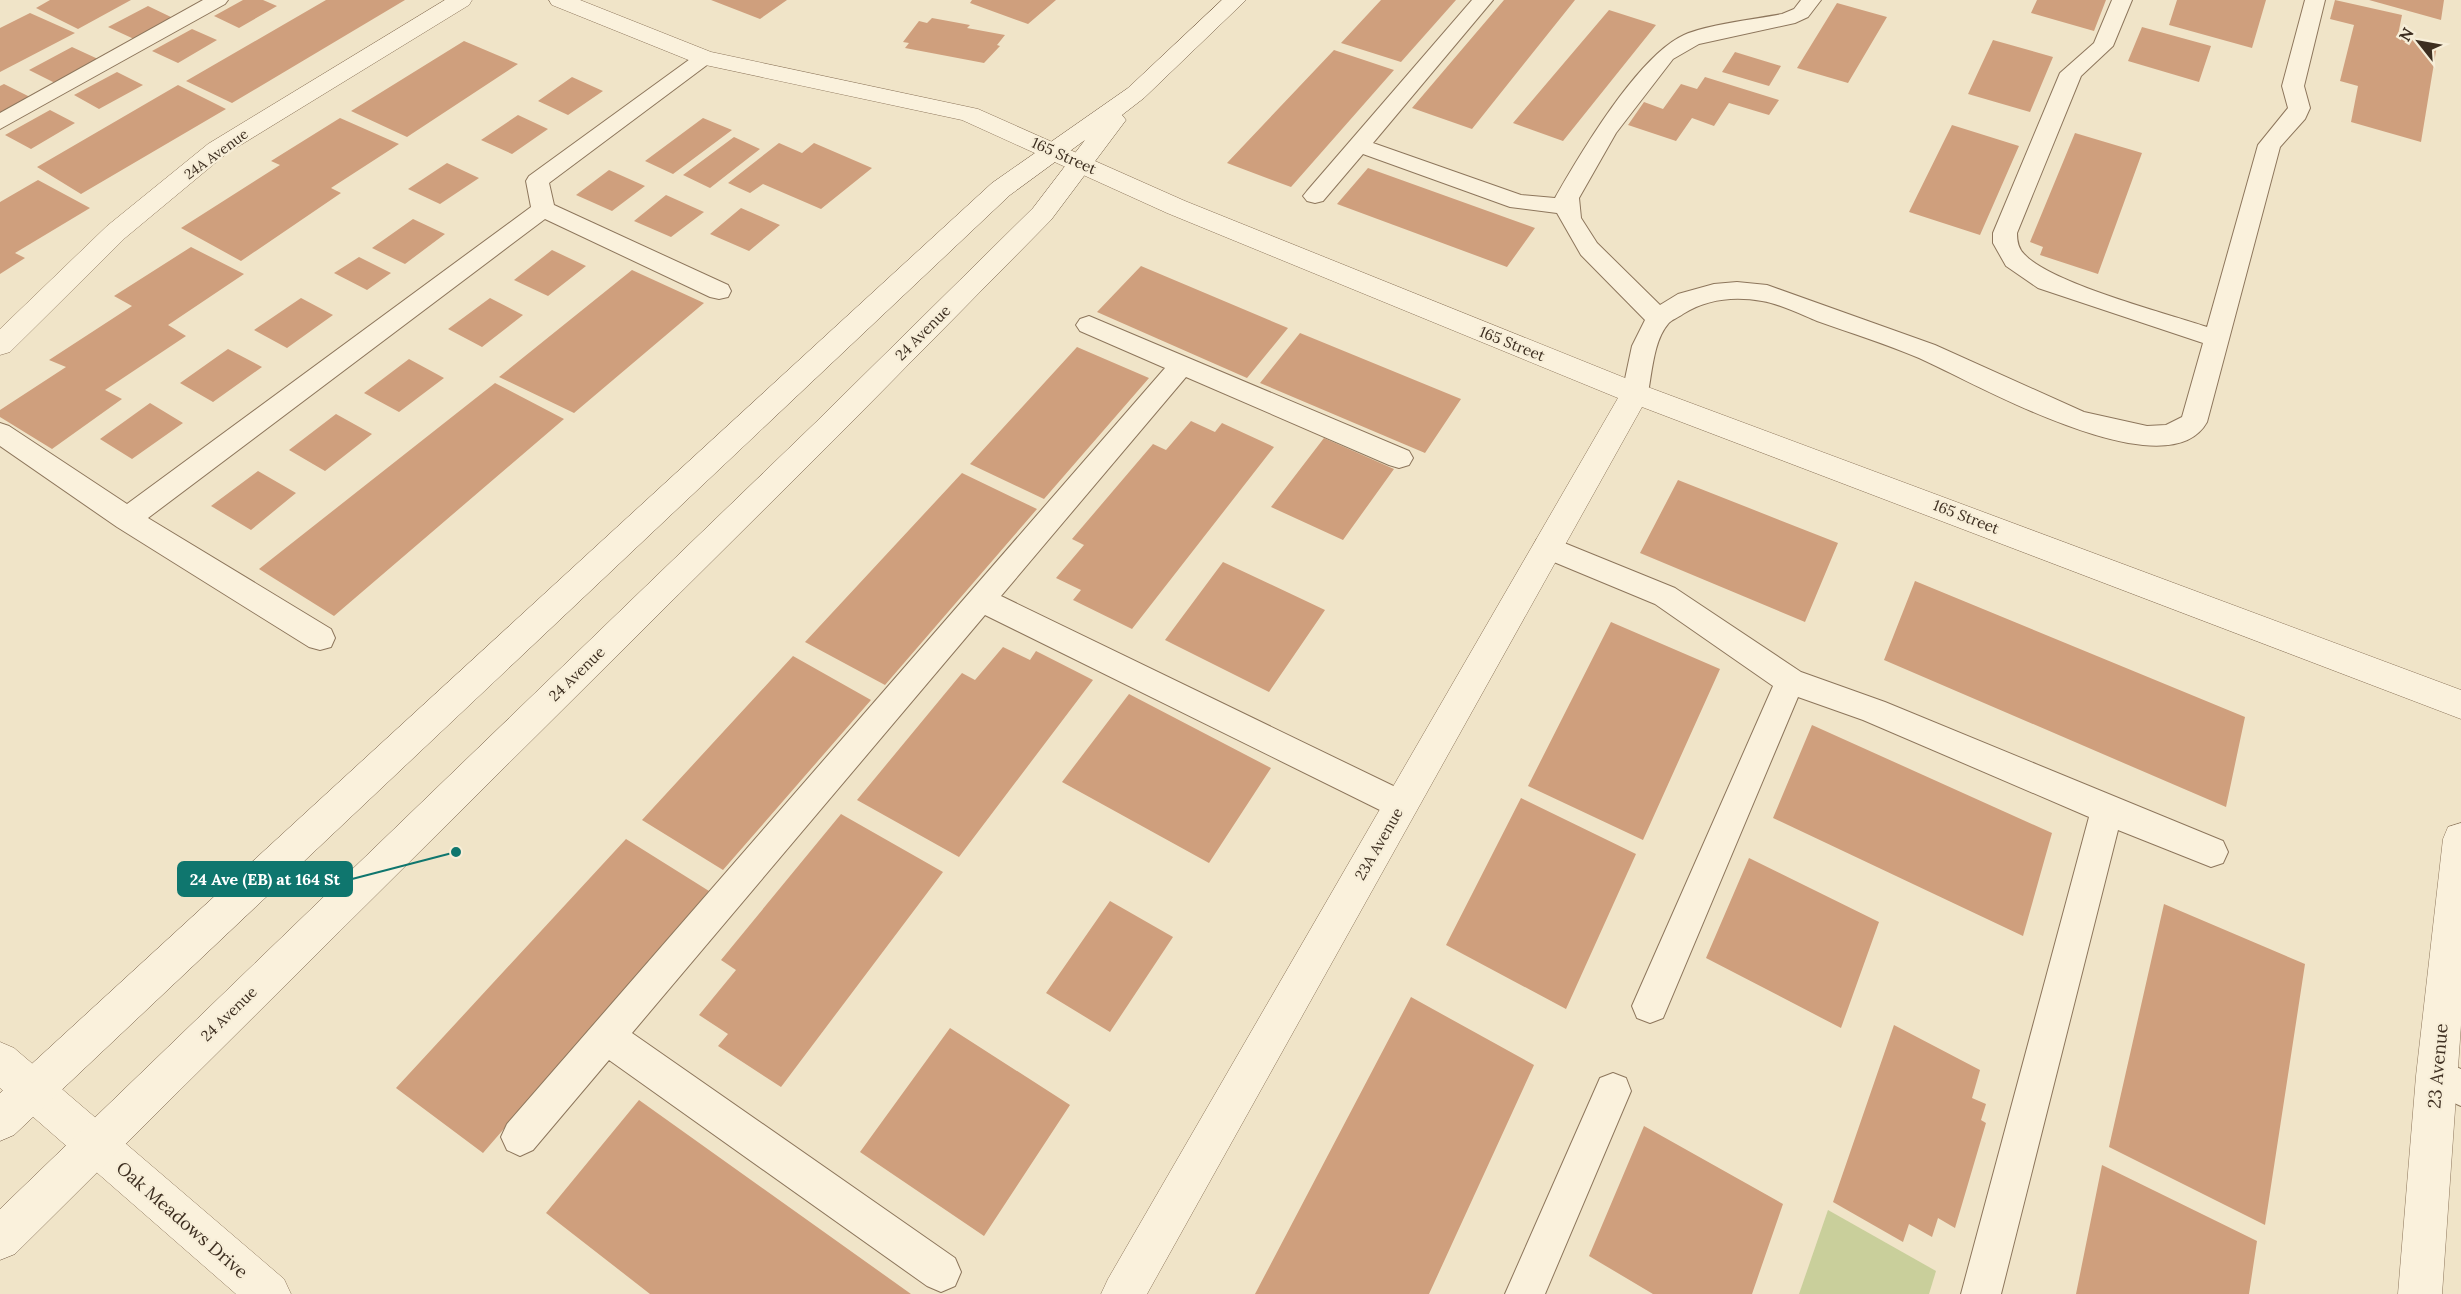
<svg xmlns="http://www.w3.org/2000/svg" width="2461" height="1294" viewBox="0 0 2461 1294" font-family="Lora,serif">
	<rect width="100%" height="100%" fill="#f0e4c8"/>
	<path fill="#c9cf9b" d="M 1828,1210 L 1936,1271 L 1929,1294 L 1799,1294 Z"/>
	<path fill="#cf9f7d" d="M 50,0 L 131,0 L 78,29 L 36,8 Z
		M 243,0 L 263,0 L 277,6 L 239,28 L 214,16 Z
		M 326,0 L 405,0 L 232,103 L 186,81 Z
		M 711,0 L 787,0 L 760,19 Z
		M 972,0 L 1056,0 L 1028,24 L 970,3 Z
		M 1381,0 L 1456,0 L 1401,62 L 1341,43 Z
		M 1504,0 L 1575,0 L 1472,129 L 1412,108 Z
		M 2037,0 L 2106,0 L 2094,31 L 2031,13 Z
		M 2177,0 L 2266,0 L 2252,48 L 2169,25 Z
		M 2335,0 L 2402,15 L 2398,35 L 2437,45 L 2421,142 L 2351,122 L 2358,86 L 2340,81 L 2354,25 L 2330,19 Z
		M 2369,0 L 2444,0 L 2441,20 Z
		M 1837,3 L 1887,17 L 1848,83 L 1797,68 Z
		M 148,6 L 173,18 L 134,39 L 108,27 Z
		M 1609,10 L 1656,25 L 1563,141 L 1513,123 Z
		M 30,13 L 75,33 L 0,72 L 0,28 Z
		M 932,18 L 970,25 L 967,28 L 1005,35 L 997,45 L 1000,46 L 984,63 L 905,48 L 909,43 L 903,42 L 919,21 L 927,23 Z
		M 2142,27 L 2211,46 L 2199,82 L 2128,61 Z
		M 192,29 L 217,40 L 178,63 L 152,51 Z
		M 1993,40 L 2053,57 L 2030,112 L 1968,94 Z
		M 464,41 L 518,64 L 407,137 L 351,111 Z
		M 72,47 L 98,59 L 55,83 L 29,70 Z
		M 1334,50 L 1394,70 L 1291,187 L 1227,163 Z
		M 1735,52 L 1781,66 L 1769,86 L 1722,72 Z
		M 117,72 L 143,85 L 99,109 L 74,95 Z
		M 572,77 L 603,91 L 568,115 L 538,101 Z
		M 1705,77 L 1779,100 L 1769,115 L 1729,103 L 1714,126 L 1692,118 L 1676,141 L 1628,125 L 1644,102 L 1663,109 L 1681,84 L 1697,89 Z
		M 4,84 L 30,97 L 0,113 L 0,86 Z
		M 178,85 L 226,109 L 81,194 L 37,167 Z
		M 50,110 L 75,123 L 31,149 L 5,135 Z
		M 518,115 L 548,129 L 512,154 L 481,140 Z
		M 340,118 L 399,144 L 331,188 L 341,193 L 241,261 L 181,228 L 280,165 L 271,161 Z
		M 703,118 L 732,130 L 673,174 L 645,161 Z
		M 1952,125 L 2019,146 L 1980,235 L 1909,212 Z
		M 2075,133 L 2142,153 L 2098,274 L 2040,255 L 2043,247 L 2030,242 Z
		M 734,137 L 760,149 L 710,188 L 683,175 Z
		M 779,143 L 802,153 L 814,143 L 872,168 L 821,209 L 763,184 L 750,193 L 728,183 Z
		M 447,163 L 479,178 L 440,204 L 408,189 Z
		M 1368,168 L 1535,228 L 1507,267 L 1337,204 Z
		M 609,170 L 645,186 L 612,211 L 576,195 Z
		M 38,180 L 90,208 L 15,253 L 25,258 L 0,274 L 0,202 Z
		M 666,195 L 704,212 L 671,237 L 634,221 Z
		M 741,208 L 780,225 L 749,251 L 710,234 Z
		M 413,219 L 445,234 L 405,264 L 372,248 Z
		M 191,247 L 244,274 L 168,325 L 186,336 L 105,390 L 122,399 L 52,449 L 0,417 L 0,410 L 66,367 L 49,360 L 132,306 L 114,296 Z
		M 552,250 L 586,266 L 548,296 L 514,280 Z
		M 359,257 L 391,273 L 367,290 L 334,273 Z
		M 1141,266 L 1288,328 L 1247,378 L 1097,312 Z
		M 632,270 L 704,303 L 574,413 L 499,377 Z
		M 301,298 L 333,315 L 287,348 L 254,330 Z
		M 490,298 L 523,315 L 482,347 L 448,329 Z
		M 1300,333 L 1461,399 L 1425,453 L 1260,383 Z
		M 1077,347 L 1149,378 L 1044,499 L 970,464 Z
		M 228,349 L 262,367 L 213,402 L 180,383 Z
		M 409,359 L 444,378 L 399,412 L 364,393 Z
		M 495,383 L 564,419 L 334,616 L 259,569 Z
		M 150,403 L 183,423 L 132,459 L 100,439 Z
		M 336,414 L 372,434 L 325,471 L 289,450 Z
		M 1191,421 L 1215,432 L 1222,423 L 1274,447 L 1132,629 L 1073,600 L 1081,590 L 1056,578 L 1084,545 L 1072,539 L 1153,444 L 1166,450 Z
		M 1324,438 L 1394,469 L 1343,540 L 1271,507 Z
		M 258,471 L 296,493 L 251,530 L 211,506 Z
		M 962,473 L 1037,509 L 885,685 L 805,642 Z
		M 1678,480 L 1838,543 L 1805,622 L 1640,553 Z
		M 1223,562 L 1325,610 L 1269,692 L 1165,640 Z
		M 1915,581 L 2245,717 L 2226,807 L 1884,660 Z
		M 1611,622 L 1720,669 L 1643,840 L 1528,786 Z
		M 1003,647 L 1030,660 L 1036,651 L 1093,680 L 959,857 L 857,800 L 962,673 L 975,680 Z
		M 793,656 L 871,700 L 723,870 L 642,820 Z
		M 1129,694 L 1271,768 L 1209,863 L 1062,782 Z
		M 1812,725 L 2052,833 L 2023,936 L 1773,818 Z
		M 1521,798 L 1636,854 L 1566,1009 L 1446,945 Z
		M 841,814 L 943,872 L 781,1087 L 718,1046 L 728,1034 L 699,1015 L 736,970 L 721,960 Z
		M 626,839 L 709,891 L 483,1153 L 396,1088 Z
		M 1749,858 L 1879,922 L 1841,1028 L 1706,958 Z
		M 1110,901 L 1173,937 L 1110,1032 L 1046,993 Z
		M 2164,904 L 2305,964 L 2265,1225 L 2109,1147 Z
		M 1411,997 L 1534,1065 L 1429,1294 L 1255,1294 Z
		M 1894,1025 L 1980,1070 L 1972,1098 L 1986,1104 L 1981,1120 L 1986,1123 L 1955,1228 L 1938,1218 L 1932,1237 L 1909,1224 L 1903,1242 L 1833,1202 Z
		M 950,1028 L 1070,1105 L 984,1236 L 860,1152 Z
		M 639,1100 L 911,1294 L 650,1294 L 546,1213 Z
		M 1644,1126 L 1783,1204 L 1752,1294 L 1653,1294 L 1589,1256 Z
		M 2102,1165 L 2257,1241 L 2249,1294 L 2076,1294 Z"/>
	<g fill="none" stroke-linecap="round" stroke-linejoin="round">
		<g stroke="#8d765c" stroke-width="2">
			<path id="lane" d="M 203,0 L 228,0 L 225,4 L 0,129 L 0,113 Z
				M 1472,0 L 1493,0 L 1373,143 L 1521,195 L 1555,198 C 1580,154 1638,56 1684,35 C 1705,25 1756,19 1782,14 L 1794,9 L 1801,0 L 1821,0 L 1808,17 L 1795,23 L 1699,44 L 1673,59 L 1616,133 L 1579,198 L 1581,218 L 1597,243 L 1660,305 L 1678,294 L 1714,284 L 1737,282 L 1767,285 L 1935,345 L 2084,412 L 2147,426 L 2166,425 L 2182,417 L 2203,343 L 2038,288 L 2006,266 L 1993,243 L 1993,233 L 2060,73 L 2094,43 L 2112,0 L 2132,0 L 2113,46 L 2081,76 L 2017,233 C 2017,241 2018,248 2024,254 C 2050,283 2165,313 2207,327 L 2258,145 L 2288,108 L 2282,86 L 2305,0 L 2325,0 L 2304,86 L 2310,108 L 2305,119 L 2280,147 L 2207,422 C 2167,494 1971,381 1919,358 C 1886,344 1851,333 1817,321 C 1800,314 1780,304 1762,301 C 1734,296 1707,299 1683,314 C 1679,317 1671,320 1668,324 C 1654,340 1652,372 1648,393 L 1644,400 L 1635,402 L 1626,400 L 1622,393 L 1632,346 L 1645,320 L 1581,255 L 1557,213 L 1510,207 L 1363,154 L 1323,201 L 1315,203 L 1307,201 L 1303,196 L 1307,191 Z
				M 704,52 L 711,54 L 715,58 L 711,62 L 549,183 L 554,205 L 728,285 L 731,291 L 728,297 L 719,299 L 710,297 L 545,219 L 148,518 L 331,629 L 335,638 L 331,647 L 320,650 L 309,647 L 117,527 L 0,446 L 0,423 L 9,426 L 127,504 L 531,207 L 526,181 L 529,176 L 697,54 Z
				M 1089,316 L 1409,451 L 1413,458 L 1409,465 L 1399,468 L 1389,465 L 1186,377 L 1001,596 L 1412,795 L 1417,805 L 1412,815 L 1401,819 L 1390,815 L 985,615 L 632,1033 L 955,1258 L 961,1272 L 955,1286 L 941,1292 L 927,1286 L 609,1060 L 533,1150 L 520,1156 L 507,1150 L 501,1137 L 507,1124 L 1165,368 L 1080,331 L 1076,325 L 1080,319 Z
				M 1547,536 L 1675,588 L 1801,672 L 1885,702 L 2223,841 L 2228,852 L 2223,863 L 2211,867 L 2118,830 L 2001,1294 L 1961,1294 L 2089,817 L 1863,720 L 1798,697 L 1663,1018 L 1650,1023 L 1637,1018 L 1632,1006 L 1773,686 L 1655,604 L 1537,555 L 1533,547 L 1537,539 Z
				M 2436,1058 L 2461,1069 L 2461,1106 L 2423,1089 L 2418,1076 L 2423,1063 Z
				M 1613,1073 L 1626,1078 L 1631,1091 L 1545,1294 L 1505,1294 L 1600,1078 Z"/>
		</g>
		<g stroke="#8d765c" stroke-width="1">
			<path id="street" d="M 445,0 L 472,0 L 469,5 L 226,154 L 125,238 L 10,352 L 0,355 L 0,329 L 107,226 L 208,144 Z
				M 549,0 L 580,0 L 711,52 L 978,109 L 1185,201 L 1645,386 L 2461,690 L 2461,719 L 1642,407 L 1147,1294 L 1101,1294 L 1108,1279 L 1618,398 L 1167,213 L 962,120 L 696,63 L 552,5 Z
				M 2461,823 L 2461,1025 L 2442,1294 L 2398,1294 L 2416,1076 L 2443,839 L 2448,827 Z
				M 0,1042 L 14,1048 L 284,1279 L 291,1294 L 236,1294 L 0,1088 Z"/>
		</g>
		<g stroke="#6f573f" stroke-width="1">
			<path id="secondary" d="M 1222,0 L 1246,0 L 1144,98 L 1122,115 L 1126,120 L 1051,220 L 836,438 L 15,1254 L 0,1260 L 0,1209 L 816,422 L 1033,208 L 1085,140 L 1010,195 L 14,1135 L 0,1141 L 0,1093 L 992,183 L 1128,88 Z"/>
		</g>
		<use href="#lane" fill="#faf1dc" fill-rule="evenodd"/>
		<use href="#street" fill="#faf1dc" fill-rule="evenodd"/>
		<use href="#secondary" fill="#faf1dc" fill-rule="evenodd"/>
	</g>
	<g text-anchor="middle" stroke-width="4.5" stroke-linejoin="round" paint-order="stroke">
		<g font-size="14" fill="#3d2e20" stroke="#f7eed8">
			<text transform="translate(216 154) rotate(-36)" y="5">24A Avenue</text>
		</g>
		<g font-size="15" fill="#3d2e20" stroke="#f7eed8">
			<text transform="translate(1064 156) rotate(24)" y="5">165 Street</text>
			<text transform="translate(923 333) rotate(-45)" y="5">24 Avenue</text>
			<text transform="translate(1512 344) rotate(22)" y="5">165 Street</text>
			<text transform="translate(1966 517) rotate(21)" y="5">165 Street</text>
			<text transform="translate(577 674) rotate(-44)" y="5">24 Avenue</text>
			<text transform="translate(1379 844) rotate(-60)" y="5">23A Avenue</text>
			<text transform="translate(229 1014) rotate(-44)" y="5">24 Avenue</text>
		</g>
		<g font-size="18" fill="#3d2e20" stroke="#f7eed8">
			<text transform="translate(2438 1066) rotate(-85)" y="6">23 Avenue</text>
			<text transform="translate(182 1220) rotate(41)" y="6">Oak Meadows Drive</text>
		</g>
	</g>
	<path fill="none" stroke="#0f766e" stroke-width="2" d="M456 852L352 879"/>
	<circle fill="#0f766e" stroke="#f7eed8" stroke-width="2" cx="456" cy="852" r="6"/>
	<rect fill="#0f766e" stroke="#0f766e" stroke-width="2" x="178" y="862" width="174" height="34" rx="6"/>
	<g font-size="16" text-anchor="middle" font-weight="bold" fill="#fff">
		<text x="265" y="885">24 Ave (EB) at 164 St</text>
	</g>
	<g transform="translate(2419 42) rotate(301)" stroke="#f7eed8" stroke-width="4.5" paint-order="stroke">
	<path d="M0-4.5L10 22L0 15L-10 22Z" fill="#3d2e20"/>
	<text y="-9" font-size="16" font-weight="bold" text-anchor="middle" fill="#3d2e20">N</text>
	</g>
</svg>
